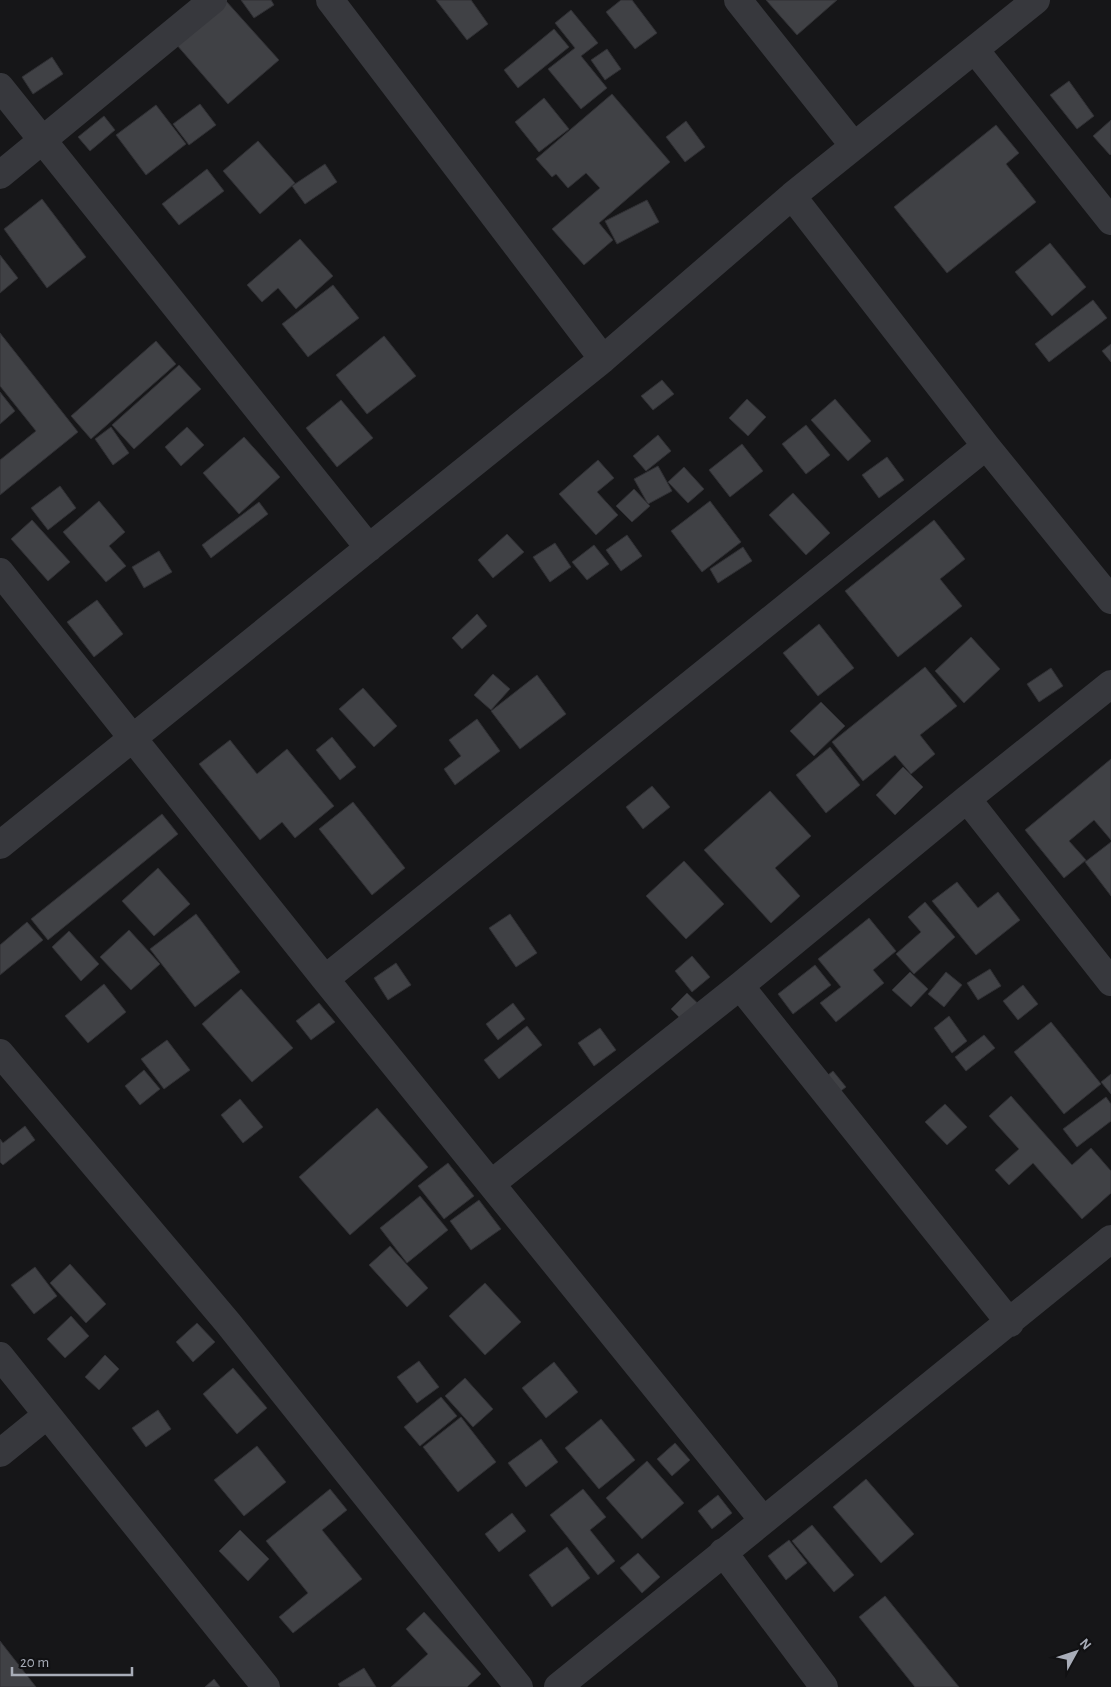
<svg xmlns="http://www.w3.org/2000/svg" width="1111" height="1687" viewBox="0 0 1111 1687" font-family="'Alegreya Sans',sans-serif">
	<rect width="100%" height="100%" fill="#161618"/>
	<path fill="#404145" stroke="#303034" d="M 241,0 L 271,0 L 274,5 L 254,18 Z
		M 436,0 L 471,0 L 488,24 L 467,40 Z
		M 621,0 L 632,0 L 657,33 L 635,49 L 606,12 Z
		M 766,0 L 837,0 L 797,35 Z
		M 226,1 L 279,60 L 228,104 L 176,44 Z
		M 571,10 L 598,43 L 581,56 L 607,88 L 581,109 L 548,69 L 575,48 L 555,23 Z
		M 554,29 L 569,47 L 518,88 L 504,70 Z
		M 607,49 L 621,69 L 605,80 L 591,60 Z
		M 52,57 L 63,74 L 33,94 L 22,77 Z
		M 1069,81 L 1094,116 L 1077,129 L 1050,95 Z
		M 612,94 L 670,162 L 599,223 L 613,240 L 584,265 L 552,229 L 600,188 L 586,173 L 568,188 L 556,174 L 552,177 L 536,159 Z
		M 544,98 L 569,129 L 539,152 L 515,122 Z
		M 200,104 L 216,125 L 189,145 L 173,124 Z
		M 156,105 L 186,144 L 146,175 L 116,135 Z
		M 104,116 L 115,130 L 90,151 L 78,137 Z
		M 1111,120 L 1111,154 L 1110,155 L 1093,136 Z
		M 686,121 L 705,147 L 685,162 L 666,137 Z
		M 996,125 L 1019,153 L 1006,164 L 1036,202 L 947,273 L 894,207 Z
		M 258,141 L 295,183 L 260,214 L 223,171 Z
		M 325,164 L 337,182 L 305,204 L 292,186 Z
		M 207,169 L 224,191 L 179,225 L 162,204 Z
		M 42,199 L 86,257 L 47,288 L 4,229 Z
		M 647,200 L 659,222 L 617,244 L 605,221 Z
		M 300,239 L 333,276 L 296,309 L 278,288 L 262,302 L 247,285 Z
		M 1050,243 L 1086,287 L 1052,316 L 1015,272 Z
		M 0,255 L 18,278 L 0,293 Z
		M 333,285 L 359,318 L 308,357 L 282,324 Z
		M 1093,300 L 1107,318 L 1049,362 L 1035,344 Z
		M 0,333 L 78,432 L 0,495 L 0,460 L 36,431 L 0,386 Z
		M 384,336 L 416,376 L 367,414 L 336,375 Z
		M 156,341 L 176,364 L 91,439 L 71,416 Z
		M 1111,344 L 1111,362 L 1102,351 Z
		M 179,365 L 201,389 L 134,449 L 112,425 Z
		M 662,380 L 674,394 L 653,410 L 641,396 Z
		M 0,392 L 15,411 L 0,424 Z
		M 747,399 L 766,417 L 748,436 L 729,418 Z
		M 835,399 L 871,441 L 848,461 L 811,420 Z
		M 341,400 L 373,438 L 337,467 L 306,428 Z
		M 806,425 L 830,455 L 806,474 L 782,444 Z
		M 111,427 L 129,453 L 113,465 L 95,439 Z
		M 187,427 L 204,445 L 181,466 L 165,447 Z
		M 658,435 L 671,451 L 646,471 L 633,456 Z
		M 244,437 L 280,477 L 239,514 L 203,473 Z
		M 742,444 L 763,471 L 730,497 L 709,470 Z
		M 887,457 L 904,480 L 879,498 L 862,475 Z
		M 598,460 L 614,478 L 597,492 L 618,515 L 596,535 L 559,494 Z
		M 658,466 L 672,491 L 648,504 L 634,479 Z
		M 684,467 L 704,489 L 688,503 L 668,482 Z
		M 60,486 L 76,508 L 48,530 L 31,508 Z
		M 634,489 L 650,506 L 632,522 L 616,506 Z
		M 793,493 L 830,533 L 806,555 L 769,515 Z
		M 99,501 L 125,532 L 109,546 L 126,566 L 106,582 L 63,532 Z
		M 710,501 L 741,542 L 702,572 L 671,531 Z
		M 259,502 L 268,514 L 211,558 L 202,545 Z
		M 32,520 L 70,562 L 48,581 L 11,539 Z
		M 934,520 L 965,559 L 940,579 L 962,606 L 898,657 L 845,591 Z
		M 507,534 L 524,552 L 493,578 L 478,560 Z
		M 627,535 L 642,556 L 621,571 L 606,550 Z
		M 555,543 L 571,567 L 550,582 L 533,557 Z
		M 594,545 L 609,564 L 587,580 L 572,562 Z
		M 743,547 L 752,561 L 718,583 L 710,569 Z
		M 159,551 L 172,572 L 144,588 L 132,567 Z
		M 97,600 L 123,634 L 94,657 L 67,622 Z
		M 477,614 L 487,626 L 462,649 L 452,638 Z
		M 819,624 L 854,668 L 818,696 L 783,653 Z
		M 971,637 L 1000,669 L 964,703 L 935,671 Z
		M 925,667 L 957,706 L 920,735 L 935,754 L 911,774 L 895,755 L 863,781 L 832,742 Z
		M 1051,668 L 1063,686 L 1039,702 L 1027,684 Z
		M 493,674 L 510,689 L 491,710 L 474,695 Z
		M 537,675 L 566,714 L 520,749 L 491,711 Z
		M 363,688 L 397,726 L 374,747 L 339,709 Z
		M 821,702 L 845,726 L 814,756 L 790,731 Z
		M 477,719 L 500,751 L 455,785 L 444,769 L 461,756 L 449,740 Z
		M 332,737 L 356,767 L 340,780 L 316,750 Z
		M 230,740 L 257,774 L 287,749 L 334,806 L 295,838 L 282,822 L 260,840 L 199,764 Z
		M 830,747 L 860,785 L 826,813 L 796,775 Z
		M 1111,759 L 1111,840 L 1094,820 L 1069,841 L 1086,860 L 1064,878 L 1025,830 Z
		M 903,767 L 923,787 L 895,815 L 876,795 Z
		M 652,786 L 670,807 L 643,829 L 626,807 Z
		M 770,791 L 811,836 L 775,868 L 800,896 L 771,923 L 704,850 Z
		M 353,802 L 405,868 L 372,895 L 319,829 Z
		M 162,814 L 178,834 L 48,940 L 31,919 Z
		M 1111,842 L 1111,896 L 1085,862 Z
		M 684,861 L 724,904 L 686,939 L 646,896 Z
		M 158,868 L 190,904 L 154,936 L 122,901 Z
		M 957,882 L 978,908 L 998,892 L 1020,920 L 976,955 L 932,901 Z
		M 925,902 L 955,937 L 914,974 L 896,954 L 921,932 L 908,917 Z
		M 196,914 L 240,972 L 195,1007 L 150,949 Z
		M 510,914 L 537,953 L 516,967 L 489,928 Z
		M 869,918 L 896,951 L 873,970 L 884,983 L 836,1022 L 820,1003 L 841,987 L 818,959 Z
		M 27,922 L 43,940 L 0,975 L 0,945 Z
		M 129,930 L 160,964 L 131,990 L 100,957 Z
		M 69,931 L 99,964 L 81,981 L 52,947 Z
		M 692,956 L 710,977 L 692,992 L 675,971 Z
		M 396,963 L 411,985 L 388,1000 L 374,978 Z
		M 815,965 L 831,985 L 793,1014 L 778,994 Z
		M 990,969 L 1001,986 L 978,1000 L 967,983 Z
		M 910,972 L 928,989 L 911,1007 L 892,990 Z
		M 946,972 L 962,985 L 944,1007 L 928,994 Z
		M 104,984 L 126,1012 L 88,1043 L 65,1016 Z
		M 1023,985 L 1038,1004 L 1018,1020 L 1003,1001 Z
		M 241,989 L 293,1048 L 252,1082 L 202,1024 Z
		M 687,993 L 709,1014 L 693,1031 L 671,1009 Z
		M 319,1003 L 335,1022 L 311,1040 L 296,1021 Z
		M 513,1003 L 525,1019 L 498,1040 L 486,1024 Z
		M 949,1016 L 967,1041 L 952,1053 L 934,1028 Z
		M 1051,1022 L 1101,1084 L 1064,1114 L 1014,1052 Z
		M 527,1026 L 542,1045 L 499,1079 L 484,1060 Z
		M 600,1028 L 616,1050 L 594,1066 L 578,1043 Z
		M 984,1035 L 995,1048 L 966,1071 L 955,1057 Z
		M 167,1040 L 190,1070 L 164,1089 L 141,1059 Z
		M 144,1070 L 160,1089 L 140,1105 L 125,1086 Z
		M 833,1071 L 846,1087 L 825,1103 L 813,1087 Z
		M 1111,1074 L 1111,1094 L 1101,1082 Z
		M 1011,1096 L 1072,1165 L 1091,1148 L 1111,1171 L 1111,1193 L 1082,1219 L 1033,1163 L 1009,1185 L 995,1170 L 1019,1149 L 989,1116 Z
		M 1106,1097 L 1111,1104 L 1111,1121 L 1077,1147 L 1063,1129 Z
		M 240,1099 L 263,1127 L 243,1143 L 221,1115 Z
		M 945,1104 L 967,1127 L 947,1145 L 925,1122 Z
		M 377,1108 L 428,1167 L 350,1235 L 299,1177 Z
		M 25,1126 L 35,1140 L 3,1165 L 0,1162 L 0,1139 L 3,1143 Z
		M 448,1163 L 474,1196 L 444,1219 L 418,1186 Z
		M 420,1196 L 448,1230 L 407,1263 L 380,1228 Z
		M 479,1200 L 501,1229 L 471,1250 L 450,1221 Z
		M 390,1246 L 428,1288 L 407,1307 L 369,1265 Z
		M 70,1264 L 106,1304 L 86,1323 L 50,1283 Z
		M 35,1267 L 57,1296 L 34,1314 L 11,1285 Z
		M 485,1283 L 521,1322 L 485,1355 L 449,1316 Z
		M 71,1316 L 89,1336 L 65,1358 L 47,1339 Z
		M 197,1323 L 215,1342 L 193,1362 L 176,1342 Z
		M 105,1355 L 119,1369 L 99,1390 L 85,1377 Z
		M 419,1361 L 439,1387 L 417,1403 L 397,1377 Z
		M 554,1362 L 578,1392 L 546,1418 L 522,1388 Z
		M 233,1368 L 267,1408 L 237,1434 L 203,1394 Z
		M 465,1378 L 493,1409 L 473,1427 L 445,1396 Z
		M 441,1397 L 457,1416 L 420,1446 L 404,1427 Z
		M 158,1410 L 171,1429 L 146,1447 L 132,1428 Z
		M 461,1417 L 496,1462 L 458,1492 L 423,1447 Z
		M 601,1419 L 635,1460 L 599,1489 L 565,1448 Z
		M 541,1439 L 558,1462 L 526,1487 L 508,1463 Z
		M 675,1443 L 690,1460 L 672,1476 L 657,1459 Z
		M 257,1446 L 286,1482 L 244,1516 L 214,1480 Z
		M 647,1461 L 684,1503 L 642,1539 L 606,1498 Z
		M 866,1479 L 914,1534 L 881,1563 L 833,1507 Z
		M 330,1489 L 347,1510 L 322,1530 L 362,1579 L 293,1633 L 279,1617 L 308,1593 L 266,1541 Z
		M 583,1489 L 606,1517 L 590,1530 L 615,1561 L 598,1575 L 550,1515 Z
		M 718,1495 L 732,1513 L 712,1529 L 698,1511 Z
		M 512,1513 L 526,1531 L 499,1552 L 485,1534 Z
		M 812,1525 L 854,1575 L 834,1592 L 792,1541 Z
		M 240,1530 L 269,1559 L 248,1581 L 219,1551 Z
		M 789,1540 L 807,1563 L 786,1580 L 768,1556 Z
		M 567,1547 L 590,1578 L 552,1607 L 529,1575 Z
		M 638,1553 L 660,1577 L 642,1593 L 620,1568 Z
		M 885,1596 L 959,1687 L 915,1687 L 859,1617 Z
		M 424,1612 L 481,1674 L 467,1687 L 391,1687 L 428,1654 L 406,1629 Z
		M 0,1641 L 36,1687 L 0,1687 Z
		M 364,1668 L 376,1687 L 340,1687 L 338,1684 Z
		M 214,1679 L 220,1687 L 205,1687 Z"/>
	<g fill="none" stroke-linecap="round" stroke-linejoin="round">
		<path stroke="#37383d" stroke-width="28" d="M 330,0 L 603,359
			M 738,0 L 854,146
			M 975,50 L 1111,221
			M 0,87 L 369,548
			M 0,175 L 213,0
			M 792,196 L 986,446 L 1111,600
			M 0,572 L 325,979 L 763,1520
			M 967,799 L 1111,982
			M 0,845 L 603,359 L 792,196 L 1036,0
			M 325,979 L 986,446
			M 740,986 L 1010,1323
			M 0,1053 L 228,1323 L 519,1687
			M 491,1184 L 740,986 L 967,799 L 1111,684
			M 0,1356 L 266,1687
			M 0,1453 L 47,1415
			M 723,1552 L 824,1687
			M 558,1687 L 1111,1239"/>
	</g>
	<g transform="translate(1076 1652) rotate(50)" stroke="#111113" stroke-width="4" paint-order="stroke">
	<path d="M0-4L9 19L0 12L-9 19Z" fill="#a8adb8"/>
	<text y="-8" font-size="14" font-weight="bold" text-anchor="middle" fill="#a8adb8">N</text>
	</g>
	<path d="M12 1667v8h120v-8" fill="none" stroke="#a8adb8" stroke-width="2.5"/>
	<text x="20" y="1667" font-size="15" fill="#a8adb8" stroke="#111113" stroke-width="4" paint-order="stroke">20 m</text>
</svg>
